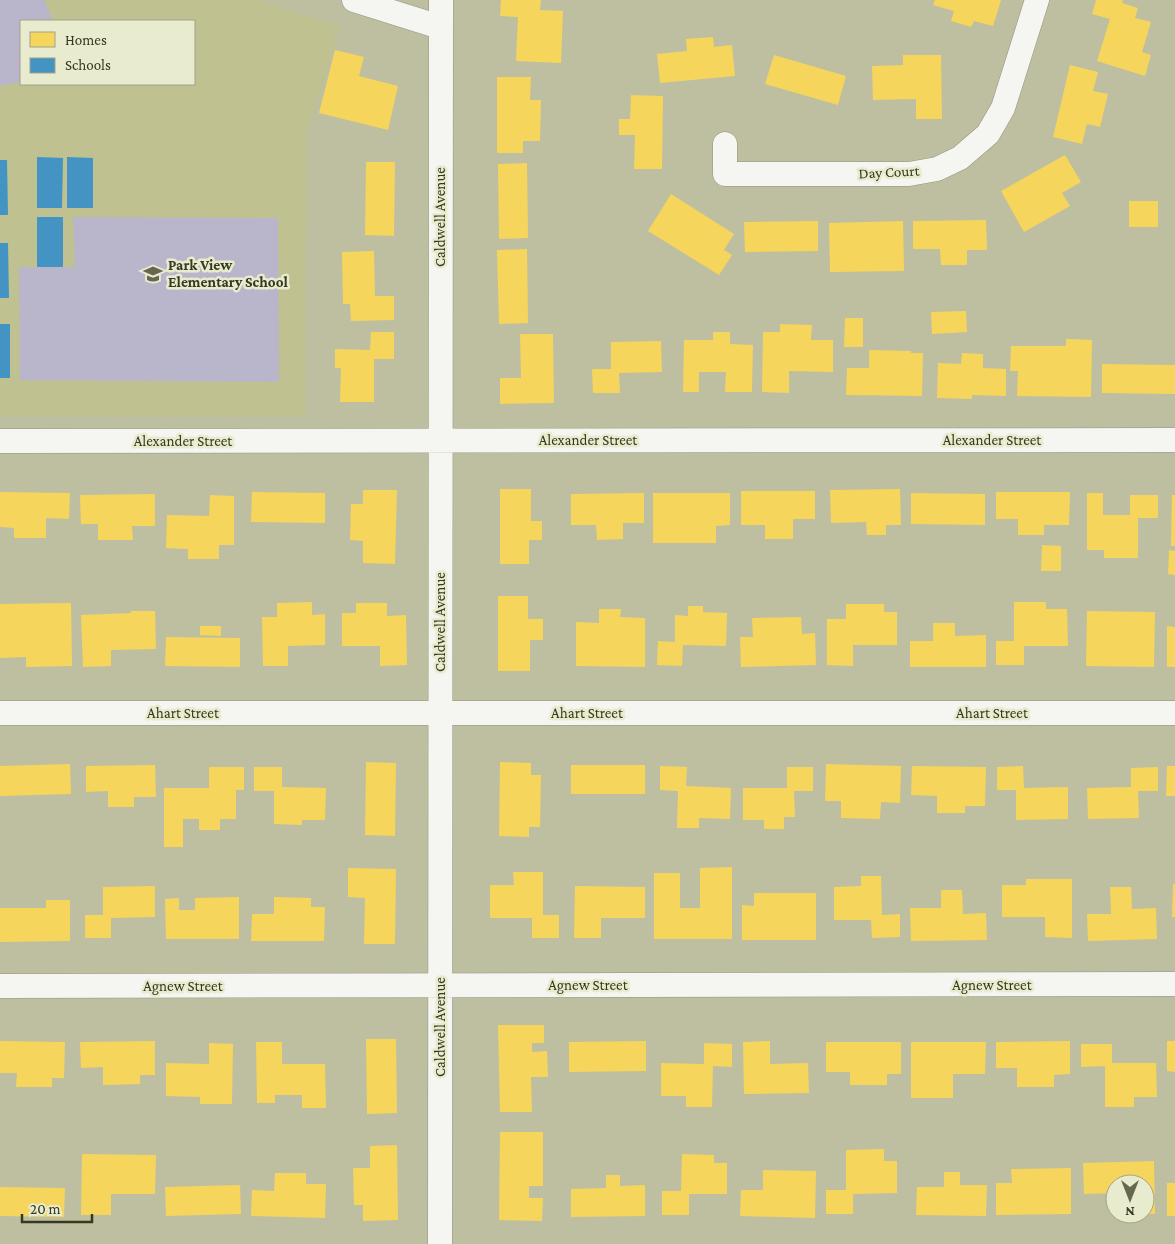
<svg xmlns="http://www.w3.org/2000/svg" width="1175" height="1244" viewBox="0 0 1175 1244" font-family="'Crimson Pro',serif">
	<rect width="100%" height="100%" fill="#bebfa1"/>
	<path fill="#bfc190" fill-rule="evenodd" d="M 0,0 L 257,0 L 340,26 L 307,132 L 305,416 L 0,416 ZM 21,21 L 194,21 L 194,84 L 21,84 Z"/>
	<path fill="#b9b5cb" d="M 0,0 L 44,0 L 51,15 L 52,21 L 21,21 L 21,82 L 0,86 Z
		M 73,217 L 278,218 L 279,382 L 20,380 L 19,267 L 75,267 Z"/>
	<path fill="#f6d55c" d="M 501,0 L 541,0 L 540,10 L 563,11 L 561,63 L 516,61 L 518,17 L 500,16 Z
		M 935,0 L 1001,0 L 993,26 L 974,21 L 971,27 L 951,21 L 954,11 L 933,5 Z
		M 1096,0 L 1123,0 L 1122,3 L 1138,8 L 1135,18 L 1151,22 L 1142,52 L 1151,55 L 1145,76 L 1097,61 L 1110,19 L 1092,14 Z
		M 713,37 L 714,47 L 732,45 L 735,76 L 660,83 L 657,54 L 687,51 L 686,39 Z
		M 335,50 L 364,57 L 359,76 L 398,86 L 388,130 L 319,113 Z
		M 774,55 L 846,76 L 838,105 L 765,84 Z
		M 903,55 L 941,55 L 942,119 L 916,119 L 916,99 L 873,100 L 872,66 L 903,65 Z
		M 1070,65 L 1098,72 L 1093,91 L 1108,94 L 1100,127 L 1087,124 L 1082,144 L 1053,137 Z
		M 497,77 L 531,77 L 530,100 L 541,100 L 540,141 L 523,141 L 523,153 L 497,153 Z
		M 631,95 L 663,96 L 662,169 L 634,169 L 635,135 L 619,135 L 619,119 L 630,119 Z
		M 1065,155 L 1081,182 L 1062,193 L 1070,206 L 1024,232 L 1001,191 Z
		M 366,162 L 395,162 L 394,236 L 365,235 Z
		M 527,163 L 528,238 L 499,239 L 498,164 Z
		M 671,194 L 734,234 L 724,250 L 732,255 L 719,275 L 648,231 Z
		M 1129,201 L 1158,201 L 1158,227 L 1129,227 Z
		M 986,220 L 987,250 L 967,250 L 967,265 L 941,265 L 940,249 L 913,249 L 913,221 Z
		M 818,221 L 818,251 L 745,252 L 744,222 Z
		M 903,221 L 904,271 L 830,272 L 829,223 Z
		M 527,249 L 528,323 L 499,324 L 497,250 Z
		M 374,251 L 375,296 L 394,296 L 394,320 L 351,321 L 350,304 L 343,304 L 342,252 Z
		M 966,311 L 967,332 L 932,334 L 931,312 Z
		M 845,318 L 863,318 L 863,347 L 844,347 Z
		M 780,324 L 812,325 L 811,340 L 833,340 L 833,372 L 789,371 L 789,393 L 762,392 L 763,332 L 780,332 Z
		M 371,332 L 394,332 L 394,359 L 374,359 L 374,402 L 340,402 L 341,368 L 335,368 L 335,349 L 370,350 Z
		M 713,332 L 730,332 L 730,344 L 753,345 L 752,392 L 725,392 L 726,372 L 699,372 L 699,392 L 683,392 L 684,340 L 713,340 Z
		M 520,334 L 553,334 L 554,403 L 500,404 L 500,378 L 521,378 Z
		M 1066,339 L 1092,340 L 1091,397 L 1017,396 L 1018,371 L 1010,371 L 1011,346 L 1066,346 Z
		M 661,341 L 662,372 L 619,373 L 620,393 L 593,393 L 592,369 L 611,369 L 611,342 Z
		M 869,350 L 911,351 L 911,353 L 923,353 L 922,396 L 846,395 L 847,368 L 869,368 Z
		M 962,353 L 983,354 L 983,368 L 1006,369 L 1006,396 L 972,395 L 972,399 L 937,398 L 938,363 L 961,364 Z
		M 1102,364 L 1175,365 L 1175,394 L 1102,393 Z
		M 500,489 L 531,489 L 531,521 L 542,521 L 542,540 L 529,540 L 529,564 L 500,564 Z
		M 900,489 L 901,525 L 886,525 L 886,535 L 867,535 L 866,522 L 831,523 L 830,490 Z
		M 363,490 L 397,490 L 395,564 L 363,563 L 363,541 L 350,540 L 351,504 L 363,504 Z
		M 741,491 L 815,491 L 815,519 L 793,519 L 793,539 L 765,539 L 765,525 L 741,525 Z
		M 0,492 L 70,493 L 69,519 L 46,518 L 46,538 L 14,538 L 14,528 L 0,527 Z
		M 252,492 L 325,493 L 325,523 L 251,522 Z
		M 996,492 L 1070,492 L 1069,525 L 1044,525 L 1044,535 L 1018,535 L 1018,519 L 996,519 Z
		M 644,493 L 644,523 L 623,523 L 623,539 L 597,540 L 596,525 L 571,525 L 571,494 Z
		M 653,493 L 730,493 L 730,525 L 716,526 L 716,543 L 653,543 Z
		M 911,493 L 985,494 L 985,525 L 911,524 Z
		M 1087,493 L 1103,493 L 1103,515 L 1130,515 L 1130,495 L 1158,495 L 1158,518 L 1138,518 L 1138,558 L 1104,558 L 1104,550 L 1087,550 Z
		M 155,494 L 155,526 L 132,526 L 133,540 L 98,540 L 98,524 L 81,524 L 80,495 Z
		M 210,495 L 234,496 L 234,545 L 219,545 L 219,559 L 188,559 L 188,549 L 166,548 L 167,515 L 209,516 Z
		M 1172,495 L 1175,495 L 1175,546 L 1171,546 Z
		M 1042,545 L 1061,546 L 1061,571 L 1041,571 Z
		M 1169,550 L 1175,551 L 1175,575 L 1168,574 Z
		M 498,596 L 528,596 L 528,619 L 543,619 L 543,640 L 530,640 L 530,671 L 498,671 Z
		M 312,602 L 312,615 L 325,614 L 325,645 L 288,646 L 288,666 L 263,666 L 262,617 L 277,617 L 277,603 Z
		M 1014,602 L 1046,602 L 1046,609 L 1067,609 L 1068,646 L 1024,646 L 1024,665 L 996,665 L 996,641 L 1014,641 Z
		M 71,603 L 72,666 L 26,667 L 26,657 L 0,658 L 0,604 Z
		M 356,603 L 387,603 L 387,616 L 406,615 L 407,665 L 380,666 L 380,646 L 342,646 L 342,613 L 356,613 Z
		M 846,604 L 884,604 L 884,612 L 897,612 L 897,645 L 853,645 L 853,666 L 827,665 L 827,619 L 846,619 Z
		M 688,606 L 703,606 L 703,612 L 727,613 L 726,646 L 683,645 L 682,666 L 657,665 L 658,641 L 675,642 L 675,615 L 688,616 Z
		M 599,609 L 621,609 L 620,617 L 645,618 L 645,667 L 576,666 L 576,622 L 599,623 Z
		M 131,611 L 155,611 L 156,649 L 111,650 L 111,666 L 83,667 L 81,615 L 131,613 Z
		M 1087,611 L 1155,612 L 1154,667 L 1086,666 Z
		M 801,617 L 802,634 L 815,633 L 816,665 L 741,667 L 740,637 L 753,637 L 752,618 Z
		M 933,623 L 955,623 L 955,636 L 986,635 L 986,667 L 910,667 L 910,641 L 933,641 Z
		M 200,626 L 221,626 L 221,636 L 200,635 Z
		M 1167,626 L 1175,627 L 1175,667 L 1167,667 Z
		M 166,637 L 240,638 L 240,667 L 165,666 Z
		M 366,762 L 396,763 L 395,836 L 365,835 Z
		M 500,762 L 531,763 L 531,775 L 541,775 L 540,827 L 529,827 L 529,837 L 499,836 Z
		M 70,764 L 71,794 L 0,796 L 0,766 Z
		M 826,764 L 901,766 L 900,803 L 881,802 L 880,819 L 841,818 L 841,801 L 825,801 Z
		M 155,765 L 156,797 L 134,797 L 134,807 L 108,807 L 108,791 L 86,792 L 86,766 Z
		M 571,765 L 645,765 L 645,794 L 571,794 Z
		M 660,766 L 687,767 L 686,786 L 731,788 L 730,819 L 699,818 L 699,828 L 677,828 L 678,791 L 660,790 Z
		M 912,766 L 986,767 L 985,806 L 965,806 L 965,813 L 937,813 L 937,796 L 911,795 Z
		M 1023,766 L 1024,788 L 1068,787 L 1068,819 L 1016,820 L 1016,790 L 997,790 L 997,767 Z
		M 1167,766 L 1175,766 L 1175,796 L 1166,796 Z
		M 209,767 L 244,767 L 244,790 L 236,790 L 236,819 L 220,819 L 220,830 L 199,830 L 199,819 L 183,819 L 183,847 L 164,847 L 164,788 L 209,788 Z
		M 254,767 L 282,767 L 282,787 L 326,788 L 325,820 L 302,820 L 302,825 L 274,824 L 274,791 L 254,791 Z
		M 787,767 L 813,767 L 813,791 L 794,791 L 795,817 L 784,817 L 784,829 L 764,829 L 764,820 L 743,820 L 743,788 L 787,788 Z
		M 1158,767 L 1158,791 L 1138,791 L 1139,818 L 1088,819 L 1087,788 L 1131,787 L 1131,768 Z
		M 732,867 L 732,939 L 654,939 L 654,873 L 680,873 L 680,908 L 700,908 L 700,868 Z
		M 348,868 L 396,869 L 395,944 L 364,944 L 365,898 L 348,897 Z
		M 513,872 L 543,872 L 543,915 L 559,915 L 559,938 L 532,938 L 532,918 L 490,918 L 490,885 L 514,885 Z
		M 861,876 L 881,876 L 882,915 L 900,914 L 900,937 L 872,938 L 871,920 L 834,920 L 834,887 L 861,886 Z
		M 1026,879 L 1072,879 L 1072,938 L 1045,937 L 1045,917 L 1002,917 L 1002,885 L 1026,885 Z
		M 1173,884 L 1175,884 L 1175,917 L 1172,917 Z
		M 155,886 L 155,917 L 111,918 L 111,938 L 85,938 L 85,915 L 103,915 L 103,887 Z
		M 575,886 L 645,887 L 645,918 L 601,918 L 601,938 L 574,938 Z
		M 1110,887 L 1131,887 L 1132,909 L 1156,908 L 1157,939 L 1088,941 L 1087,914 L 1111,914 Z
		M 941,890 L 962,890 L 963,914 L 986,913 L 987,940 L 911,941 L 910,908 L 941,908 Z
		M 754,893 L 816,893 L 816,940 L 742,940 L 742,905 L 754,906 Z
		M 239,897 L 239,939 L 166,939 L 165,899 L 179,898 L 179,910 L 195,910 L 195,898 Z
		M 274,897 L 311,898 L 311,907 L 325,907 L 324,941 L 251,941 L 252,914 L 274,914 Z
		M 46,900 L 70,900 L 70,941 L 0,942 L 0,908 L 46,908 Z
		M 498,1025 L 544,1025 L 544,1043 L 532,1043 L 532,1052 L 547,1051 L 548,1077 L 531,1077 L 532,1112 L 500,1112 Z
		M 366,1039 L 396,1039 L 397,1113 L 367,1114 Z
		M 0,1041 L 65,1042 L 64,1078 L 52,1078 L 52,1087 L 16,1087 L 17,1073 L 0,1073 Z
		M 155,1041 L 155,1075 L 140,1075 L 140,1084 L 103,1085 L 103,1067 L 81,1068 L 80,1042 Z
		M 646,1041 L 646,1071 L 569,1072 L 569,1042 Z
		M 770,1041 L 770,1064 L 808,1063 L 809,1093 L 744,1094 L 743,1042 Z
		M 1070,1041 L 1070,1074 L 1054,1075 L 1054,1087 L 1017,1087 L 1017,1068 L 996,1068 L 996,1042 Z
		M 1167,1041 L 1175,1041 L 1175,1072 L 1167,1071 Z
		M 256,1042 L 282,1042 L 282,1064 L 325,1064 L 326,1108 L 302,1108 L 302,1095 L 275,1095 L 275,1103 L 257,1103 Z
		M 826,1042 L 901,1042 L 901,1074 L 887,1074 L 887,1085 L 850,1085 L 850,1072 L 826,1072 Z
		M 911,1042 L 986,1042 L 985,1074 L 953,1074 L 953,1098 L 911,1098 Z
		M 209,1043 L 233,1044 L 232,1104 L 200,1104 L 200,1097 L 166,1096 L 166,1063 L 209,1064 Z
		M 704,1043 L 732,1044 L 732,1067 L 713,1066 L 712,1107 L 686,1107 L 686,1096 L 661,1096 L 661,1063 L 704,1064 Z
		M 1081,1044 L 1112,1044 L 1112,1063 L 1156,1063 L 1157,1097 L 1134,1097 L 1134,1107 L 1105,1107 L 1105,1066 L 1081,1067 Z
		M 500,1132 L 543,1132 L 543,1186 L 529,1186 L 529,1198 L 543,1198 L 542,1221 L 499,1220 Z
		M 397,1145 L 398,1220 L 363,1221 L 363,1205 L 354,1205 L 353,1168 L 370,1168 L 370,1146 Z
		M 884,1149 L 884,1161 L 897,1161 L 897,1193 L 853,1194 L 853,1214 L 826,1214 L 826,1190 L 846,1190 L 846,1150 Z
		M 82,1154 L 156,1155 L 155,1194 L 111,1194 L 111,1215 L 81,1215 Z
		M 682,1154 L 714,1155 L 714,1163 L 727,1163 L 727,1194 L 689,1194 L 689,1215 L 662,1215 L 662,1191 L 681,1191 Z
		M 1154,1161 L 1155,1214 L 1145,1214 L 1145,1184 L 1115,1184 L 1115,1193 L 1084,1194 L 1083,1163 Z
		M 1071,1168 L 1071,1214 L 996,1215 L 996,1183 L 1012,1183 L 1011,1169 Z
		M 763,1170 L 816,1171 L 815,1218 L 740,1216 L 741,1190 L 763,1190 Z
		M 944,1172 L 960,1172 L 960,1185 L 987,1185 L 986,1216 L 916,1215 L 917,1187 L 944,1187 Z
		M 275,1173 L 306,1173 L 306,1184 L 326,1184 L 325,1218 L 251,1216 L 252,1190 L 274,1191 Z
		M 606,1175 L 620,1175 L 620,1186 L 645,1185 L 645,1216 L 571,1217 L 571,1189 L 606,1188 Z
		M 1167,1183 L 1175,1183 L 1175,1216 L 1167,1216 Z
		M 240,1185 L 241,1214 L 166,1216 L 165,1187 Z
		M 0,1187 L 65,1188 L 64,1217 L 0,1216 Z"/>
	<path fill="#4393c3" d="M 37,157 L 63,158 L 62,208 L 37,208 Z
		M 67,157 L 93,158 L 93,208 L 67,208 Z
		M 0,160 L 7,160 L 8,215 L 0,215 Z
		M 37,217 L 63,217 L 63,267 L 37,267 Z
		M 0,243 L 8,243 L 9,298 L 0,298 Z
		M 0,324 L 10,324 L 10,378 L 0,378 Z"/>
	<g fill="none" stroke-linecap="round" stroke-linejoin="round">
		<g stroke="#93947c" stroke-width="25">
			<path id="minor" d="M 354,0 L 440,27
				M 725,144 L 725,174 L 909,174 L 937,169 L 960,158 L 988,134 L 1003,108 L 1037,0
				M 0,441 L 1175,440
				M 0,713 L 1175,713
				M 0,986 L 1175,984
				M 440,1244 L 441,0"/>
		</g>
		<use href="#minor" stroke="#f5f5f1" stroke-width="24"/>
	</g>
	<defs>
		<g id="school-bare" transform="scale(1.5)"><path d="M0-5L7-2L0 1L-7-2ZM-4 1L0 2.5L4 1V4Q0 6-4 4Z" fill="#66674e" stroke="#e9ebce" stroke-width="2.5" paint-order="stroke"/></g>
	</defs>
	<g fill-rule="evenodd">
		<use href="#school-bare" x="153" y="274"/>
	</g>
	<g text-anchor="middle" stroke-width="5" stroke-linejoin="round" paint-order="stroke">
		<g font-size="15" fill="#373821" stroke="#e9ebce">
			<text transform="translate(889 172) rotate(-3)" y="5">Day Court</text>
			<text transform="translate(440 217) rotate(-90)" y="5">Caldwell Avenue</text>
			<text x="588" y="445">Alexander Street</text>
			<text x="992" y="445">Alexander Street</text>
			<text x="183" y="446">Alexander Street</text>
			<text transform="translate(440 622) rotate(-90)" y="5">Caldwell Avenue</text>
			<text x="183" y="718">Ahart Street</text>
			<text x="587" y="718">Ahart Street</text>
			<text x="992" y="718">Ahart Street</text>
			<text x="588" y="990">Agnew Street</text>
			<text x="992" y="990">Agnew Street</text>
			<text x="183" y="991">Agnew Street</text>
			<text transform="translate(440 1027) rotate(-90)" y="5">Caldwell Avenue</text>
		</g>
		<g font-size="15" font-weight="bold" fill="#373821" stroke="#e9ebce" text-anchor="start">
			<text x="168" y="270">Park View<tspan x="168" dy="17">Elementary School</tspan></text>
		</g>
	</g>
	<rect x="20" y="20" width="175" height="65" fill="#e9ebce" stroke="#a2a389"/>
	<rect x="30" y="32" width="25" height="15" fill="#f6d55c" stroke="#a2a389"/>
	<text x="65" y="45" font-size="15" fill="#373821">Homes</text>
	<rect x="30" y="58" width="25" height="15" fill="#4393c3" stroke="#a2a389"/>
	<text x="65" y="70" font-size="15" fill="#373821">Schools</text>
	<g transform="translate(1130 1199) rotate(180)"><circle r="24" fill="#e9ebce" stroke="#a2a389"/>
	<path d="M0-4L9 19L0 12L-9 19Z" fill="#66674e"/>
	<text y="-8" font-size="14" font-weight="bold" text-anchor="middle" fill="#373821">N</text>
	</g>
	<path d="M22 1214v8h70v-8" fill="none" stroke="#373821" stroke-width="2.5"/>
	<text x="30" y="1214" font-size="15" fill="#373821" stroke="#e9ebce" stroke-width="4" paint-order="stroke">20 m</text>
</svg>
